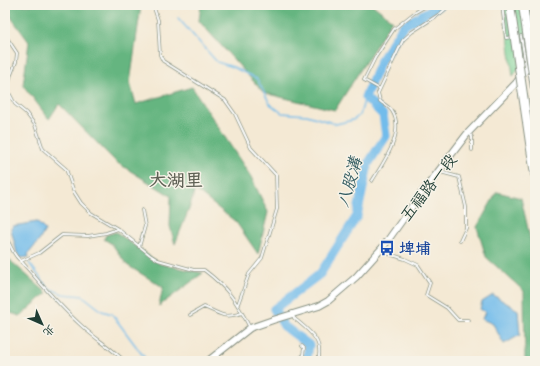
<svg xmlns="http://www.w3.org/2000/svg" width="540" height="366" viewBox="0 0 540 366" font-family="Caveat,'LXGW WenKai TC',sans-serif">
	<rect width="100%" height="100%" fill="#f7f3e8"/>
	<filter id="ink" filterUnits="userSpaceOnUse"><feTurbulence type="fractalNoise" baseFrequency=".025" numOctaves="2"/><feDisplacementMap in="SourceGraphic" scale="8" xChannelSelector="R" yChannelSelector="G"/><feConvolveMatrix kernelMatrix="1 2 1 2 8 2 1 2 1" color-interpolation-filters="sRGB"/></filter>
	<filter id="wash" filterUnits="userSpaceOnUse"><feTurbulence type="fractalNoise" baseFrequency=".012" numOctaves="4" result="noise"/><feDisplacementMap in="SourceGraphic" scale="16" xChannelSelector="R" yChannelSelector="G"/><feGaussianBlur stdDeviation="0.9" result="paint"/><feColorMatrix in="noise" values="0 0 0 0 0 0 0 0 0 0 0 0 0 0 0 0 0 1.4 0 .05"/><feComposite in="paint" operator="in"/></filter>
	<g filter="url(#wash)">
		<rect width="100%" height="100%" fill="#f4e9d4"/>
		<path fill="#7cd398" stroke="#4e8866" d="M 504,5 L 528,5 L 534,48 L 513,76 Z"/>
		<path fill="#65b580" stroke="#42795a" d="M 5,5 L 141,5 L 130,83 L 136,104 L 192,87 L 251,177 L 268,212 L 258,254 L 236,222 L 195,190 L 189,209 L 175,244 L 170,226 L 171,196 L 116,162 L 59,104 L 49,119 L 23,85 L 29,42 L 5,9 Z
			M 201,5 L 373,5 L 392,20 L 335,110 L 264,93 L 199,21 Z
			M 497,192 L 521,198 L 535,260 L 535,361 L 525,361 L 524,291 L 486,257 L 477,227 Z
			M 116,232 L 160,264 L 203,273 L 159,306 L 163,287 L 127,265 L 112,244 L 104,239 L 106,235 Z
			M 5,256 L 47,293 L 20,316 L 5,311 Z"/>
		<path fill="#72bceb" stroke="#487c90" d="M 37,222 L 45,230 L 39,241 L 28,254 L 29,257 L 21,258 L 17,253 L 11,229 L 13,226 Z
			M 493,295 L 518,310 L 520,335 L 504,344 L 493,324 L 482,319 L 485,312 L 480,309 L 482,302 Z"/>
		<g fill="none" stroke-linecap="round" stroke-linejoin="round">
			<path stroke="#72bceb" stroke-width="1.5" d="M 178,18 L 217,62 L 233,67 L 257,79 L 270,104 L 282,113 L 307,115 L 336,124 L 353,120 L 360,115 L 365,97
				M 29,263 L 48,288 L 63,294 L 83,296 L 102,311 L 112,314 L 147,361"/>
			<path stroke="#72bceb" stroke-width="9" d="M 306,361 L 307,358 L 309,345 L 284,326 L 274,309 L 320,274 L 357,216 L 368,164 L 386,136 L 383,115 L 365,97 L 381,60 L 403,26 L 439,5"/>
		</g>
	</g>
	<g filter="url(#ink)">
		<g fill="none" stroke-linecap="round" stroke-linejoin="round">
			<g stroke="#8a9384" stroke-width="3.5">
				<path id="service" d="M 153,5 L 158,20 L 160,55 L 163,61 L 225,100 L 235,114 L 251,148 L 276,175 L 277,209 L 262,258 L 249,274 L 238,304
					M 502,5 L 506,38 L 512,37
					M 5,35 L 17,53 L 16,62 L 10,77 L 8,91 L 15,104 L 26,113 L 35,125 L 43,149 L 66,169 L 74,192 L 81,203 L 91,213 L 118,229 L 150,255 L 158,260 L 194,270 L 204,270 C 228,288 237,302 250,328
					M 529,35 L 534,34 L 530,5
					M 521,36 L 526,66
					M 380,89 L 364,80 L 375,58 L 394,29 L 414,13 L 428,5
					M 470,134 L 472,137 L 472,150
					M 440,172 L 459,177 L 466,207 L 466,228 L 460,241
					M 372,181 C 383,163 406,132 392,111 C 390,107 383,104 380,101 L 378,93 L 403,40 L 412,32 L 441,13 L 450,5
					M 5,237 C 11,244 13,256 21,261 L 39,253 L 62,235 L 88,236 L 106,233 L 118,229
					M 139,247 L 145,226 L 142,210
					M 380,251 L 405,259 L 418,265 L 430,283 L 426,295 L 447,308 L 458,320 L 468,320
					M 21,261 C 41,284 61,308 84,328 C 97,340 112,348 124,361
					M 190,315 L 204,307 C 222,314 222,319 242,313
					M 293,315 L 294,318 C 309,331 324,340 318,361
					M 298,361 L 303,355 L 304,348 L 302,346"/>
			</g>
			<g stroke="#8a9384" stroke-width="8">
				<path id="secondary" d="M 208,361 L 250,328 L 273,320 L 319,306 L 328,301 L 356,277 L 383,247 L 418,198 L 467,134 L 516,83 L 535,57"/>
			</g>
			<g stroke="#8a9384" stroke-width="10">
				<path id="motorway" d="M 530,143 L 535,174"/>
			</g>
			<use href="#service" stroke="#fff" stroke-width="2"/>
			<use href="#secondary" stroke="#fff" stroke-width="6"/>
			<use href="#motorway" stroke="#fff" stroke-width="8"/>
			<g stroke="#8a9384" stroke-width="10" stroke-linecap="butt">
				<path id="motorway-bridge" d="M 510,5 L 530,143
					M 523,5 L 535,88"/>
			</g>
			<use href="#motorway-bridge" stroke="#fff" stroke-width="8"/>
		</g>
	</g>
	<defs>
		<g id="bus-bare" transform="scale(1.2)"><path d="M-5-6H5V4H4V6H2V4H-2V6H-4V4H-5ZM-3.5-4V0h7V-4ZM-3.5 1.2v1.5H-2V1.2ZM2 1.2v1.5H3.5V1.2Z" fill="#1a4fb4" stroke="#f7f3e8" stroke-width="2.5" paint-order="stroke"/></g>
	</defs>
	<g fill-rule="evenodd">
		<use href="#bus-bare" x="387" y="248"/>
	</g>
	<g text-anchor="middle" stroke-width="3" stroke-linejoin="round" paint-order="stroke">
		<g font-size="16" fill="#1f3d34" stroke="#f7f3e8">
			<text transform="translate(428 187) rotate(-52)" y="6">五福路一段</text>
		</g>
		<g font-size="16" font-weight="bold" fill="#164399" stroke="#f7f3e8" text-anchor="start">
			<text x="399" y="254">埤埔</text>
		</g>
		<g font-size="17" font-style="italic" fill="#345d62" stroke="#f7f3e8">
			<text transform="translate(349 182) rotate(-74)" y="6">八股溝</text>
		</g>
		<g font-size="18" font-weight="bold" fill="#5f6155" stroke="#f7f3e8">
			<text x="176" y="186">大湖里</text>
		</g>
	</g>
	<rect width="540" height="366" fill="none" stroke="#f7f3e8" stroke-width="20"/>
	<g transform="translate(42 324) rotate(135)" stroke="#f7f3e8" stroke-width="3" paint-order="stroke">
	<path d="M0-3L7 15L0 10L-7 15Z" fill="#1f3d34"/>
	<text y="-6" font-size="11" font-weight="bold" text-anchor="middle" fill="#1f3d34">北</text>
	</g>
</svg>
